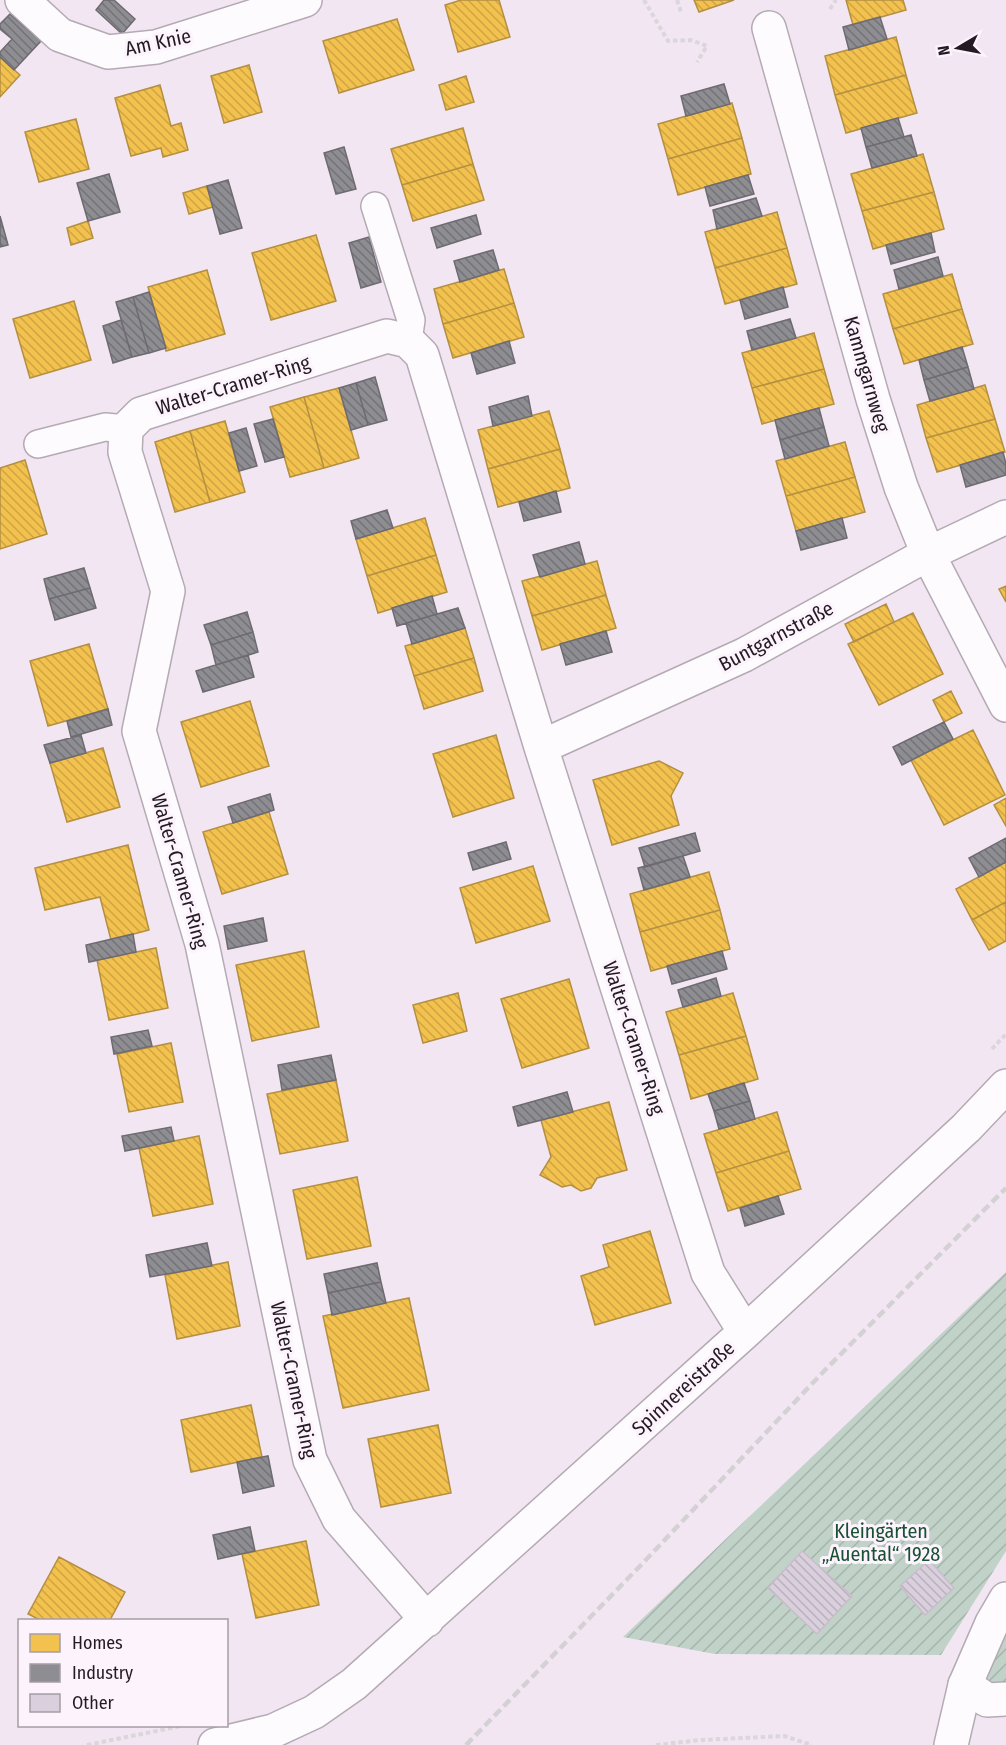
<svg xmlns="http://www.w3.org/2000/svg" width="1006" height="1745" viewBox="0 0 1006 1745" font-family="'Fira Sans Condensed',sans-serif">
	<defs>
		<pattern id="garden-furrows" width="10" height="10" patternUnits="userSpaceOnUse" patternTransform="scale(1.5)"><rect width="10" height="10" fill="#c1d2c9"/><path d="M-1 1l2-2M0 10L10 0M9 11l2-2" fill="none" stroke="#a6b4ac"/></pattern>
		<pattern id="homes-back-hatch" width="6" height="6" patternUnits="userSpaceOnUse" patternTransform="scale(1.5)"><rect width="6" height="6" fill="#f2c14e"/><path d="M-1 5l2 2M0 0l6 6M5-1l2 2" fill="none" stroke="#cfa544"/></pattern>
		<pattern id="industry-back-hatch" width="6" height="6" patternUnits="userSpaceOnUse" patternTransform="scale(1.5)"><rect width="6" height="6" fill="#8d8d92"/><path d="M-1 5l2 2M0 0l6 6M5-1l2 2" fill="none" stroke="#737277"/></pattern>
		<pattern id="building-back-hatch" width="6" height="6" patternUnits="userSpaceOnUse" patternTransform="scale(1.5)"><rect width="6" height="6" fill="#d9cfdd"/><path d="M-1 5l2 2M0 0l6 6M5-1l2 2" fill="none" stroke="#bab1bd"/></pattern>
	</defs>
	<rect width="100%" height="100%" fill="#f3e6f3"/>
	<path fill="url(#garden-furrows)" d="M 1006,1272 L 1006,1551 L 941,1655 L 715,1654 L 623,1637 Z
		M 1006,1599 L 1006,1699 L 987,1700 L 974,1661 Z"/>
	<path fill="url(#homes-back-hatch)" stroke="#b48f41" stroke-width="1.5" d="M 461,0 L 499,0 L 510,37 L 458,52 L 445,5 Z
		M 694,0 L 734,0 L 699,12 Z
		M 846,0 L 903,0 L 906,10 L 853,25 Z
		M 397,19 L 414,70 L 339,93 L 323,41 Z
		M 896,37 L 906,75 L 835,95 L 825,56 Z
		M 0,57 L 20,75 L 0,97 Z
		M 249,65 L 262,112 L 224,123 L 211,76 Z
		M 906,75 L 917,113 L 846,133 L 835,95 Z
		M 466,76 L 474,102 L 446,110 L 439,85 Z
		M 160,85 L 171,126 L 181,123 L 188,150 L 163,157 L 161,148 L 131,156 L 115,98 Z
		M 732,103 L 742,138 L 668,159 L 658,124 Z
		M 76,119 L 89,169 L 39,182 L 25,132 Z
		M 463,128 L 473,164 L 402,185 L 391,149 Z
		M 742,138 L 751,174 L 678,195 L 668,159 Z
		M 923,154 L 934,192 L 862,211 L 851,174 Z
		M 473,164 L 484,200 L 413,221 L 402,185 Z
		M 207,186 L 213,207 L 189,214 L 183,193 Z
		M 934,192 L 944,229 L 873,249 L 862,211 Z
		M 777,212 L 787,248 L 715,268 L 705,232 Z
		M 88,221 L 93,238 L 71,245 L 67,228 Z
		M 316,235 L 336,301 L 271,320 L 252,253 Z
		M 787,248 L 797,284 L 725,304 L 715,268 Z
		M 504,269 L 514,303 L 443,324 L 434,289 Z
		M 207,270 L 225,334 L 166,351 L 148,287 Z
		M 952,274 L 962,309 L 893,329 L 883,294 Z
		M 74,301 L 91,360 L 30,378 L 13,319 Z
		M 514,303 L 524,337 L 453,358 L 443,324 Z
		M 962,309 L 973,344 L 904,364 L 893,329 Z
		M 814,333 L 824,369 L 752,388 L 742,353 Z
		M 824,369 L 834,404 L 762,424 L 752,388 Z
		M 985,385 L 995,419 L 926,438 L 917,405 Z
		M 339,388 L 359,458 L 324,468 L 304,397 Z
		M 304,397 L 324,468 L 290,477 L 270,407 Z
		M 549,411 L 560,449 L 488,469 L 478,430 Z
		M 995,419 L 1005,452 L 937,472 L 926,438 Z
		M 225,421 L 245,492 L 210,502 L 190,431 Z
		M 190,431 L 210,502 L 175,512 L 155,442 Z
		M 845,442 L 855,477 L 786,496 L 776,461 Z
		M 560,449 L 570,488 L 498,507 L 488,469 Z
		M 25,460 L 47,534 L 0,549 L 0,468 Z
		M 855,477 L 865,512 L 796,531 L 786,496 Z
		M 425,518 L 436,555 L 367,576 L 356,539 Z
		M 436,555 L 447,592 L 378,613 L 367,576 Z
		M 597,561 L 606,595 L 532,616 L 522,581 Z
		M 1006,586 L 1006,602 L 999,589 Z
		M 606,595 L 616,628 L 542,650 L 532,616 Z
		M 886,604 L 894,622 L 854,642 L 845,624 Z
		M 913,613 L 943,674 L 879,705 L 848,644 Z
		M 465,628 L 474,658 L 414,676 L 405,646 Z
		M 89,644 L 108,709 L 48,726 L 30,661 Z
		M 474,658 L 483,691 L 424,709 L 414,676 Z
		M 951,691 L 962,713 L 944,722 L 933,700 Z
		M 250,701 L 269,766 L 201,787 L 181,722 Z
		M 973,730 L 1005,795 L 944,825 L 911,760 Z
		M 496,735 L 514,798 L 453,817 L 433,754 Z
		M 103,748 L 120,807 L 67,822 L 50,763 Z
		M 659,761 L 683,773 L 671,796 L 679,825 L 612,845 L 593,780 Z
		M 1006,798 L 1006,826 L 994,805 Z
		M 269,812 L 288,874 L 222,894 L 203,832 Z
		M 128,845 L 149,930 L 111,940 L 100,897 L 45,910 L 35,868 Z
		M 1006,862 L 1006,902 L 972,920 L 956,889 Z
		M 533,866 L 550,921 L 476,943 L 460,888 Z
		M 709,872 L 720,910 L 640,932 L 630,894 Z
		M 1006,902 L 1006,941 L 989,950 L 972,920 Z
		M 720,910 L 730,949 L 651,971 L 640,932 Z
		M 156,948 L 168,1008 L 109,1020 L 97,960 Z
		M 304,951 L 319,1027 L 252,1041 L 236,965 Z
		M 569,979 L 589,1048 L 522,1068 L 501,999 Z
		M 458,993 L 467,1031 L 423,1043 L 413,1005 Z
		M 733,993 L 746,1036 L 679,1055 L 666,1012 Z
		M 746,1036 L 758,1079 L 691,1099 L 679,1055 Z
		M 171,1043 L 183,1102 L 129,1112 L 117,1054 Z
		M 336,1080 L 348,1141 L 280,1154 L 267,1094 Z
		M 609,1102 L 627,1170 L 597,1178 L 591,1188 L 581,1191 L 571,1185 L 562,1187 L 540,1175 L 551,1157 L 541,1120 Z
		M 777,1112 L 789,1151 L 716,1173 L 704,1134 Z
		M 199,1136 L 213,1204 L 153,1216 L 139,1148 Z
		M 789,1151 L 801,1189 L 728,1211 L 716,1173 Z
		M 357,1177 L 371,1246 L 307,1259 L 293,1190 Z
		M 650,1231 L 671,1303 L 595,1325 L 581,1276 L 609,1267 L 603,1245 Z
		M 228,1262 L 240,1326 L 177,1339 L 165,1275 Z
		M 409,1298 L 429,1390 L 343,1408 L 323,1316 Z
		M 251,1405 L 262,1457 L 191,1472 L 181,1420 Z
		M 438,1425 L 451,1493 L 381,1507 L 368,1439 Z
		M 306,1541 L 319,1605 L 256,1618 L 242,1554 Z
		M 59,1557 L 125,1592 L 110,1620 L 40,1620 L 28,1614 Z"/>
	<path fill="url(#industry-back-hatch)" stroke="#6d6b71" stroke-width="1.5" d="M 104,0 L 114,0 L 135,19 L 122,34 L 96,10 Z
		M 10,14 L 41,41 L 14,70 L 0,57 L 0,52 L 12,39 L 0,29 L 0,24 Z
		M 880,17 L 887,39 L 849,50 L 843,27 Z
		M 724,84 L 730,104 L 686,116 L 681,96 Z
		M 898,118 L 904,137 L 866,147 L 861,128 Z
		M 911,135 L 917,156 L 872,168 L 866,147 Z
		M 344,147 L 356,189 L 336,194 L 324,153 Z
		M 109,174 L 120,212 L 88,221 L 77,183 Z
		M 748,175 L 754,194 L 710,206 L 705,187 Z
		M 228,180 L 242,228 L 220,234 L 207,186 Z
		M 756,198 L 762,216 L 717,229 L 713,210 Z
		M 476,215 L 481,234 L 437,248 L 431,228 Z
		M 0,216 L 8,245 L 0,247 Z
		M 931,233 L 935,252 L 891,264 L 886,245 Z
		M 369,237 L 381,282 L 361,288 L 349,243 Z
		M 493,250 L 499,270 L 460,282 L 454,261 Z
		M 938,257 L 943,276 L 899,289 L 894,270 Z
		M 783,287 L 788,307 L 745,319 L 740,300 Z
		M 149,292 L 166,348 L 149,353 L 133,297 Z
		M 133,297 L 149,353 L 132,357 L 116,302 Z
		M 790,319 L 796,338 L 752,350 L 747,331 Z
		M 121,320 L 132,357 L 113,363 L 103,326 Z
		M 509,341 L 515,363 L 477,374 L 471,353 Z
		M 962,347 L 968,367 L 924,380 L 919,360 Z
		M 968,367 L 974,389 L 930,401 L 924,380 Z
		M 375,377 L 387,420 L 368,425 L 356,383 Z
		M 356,383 L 368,425 L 351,430 L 339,388 Z
		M 528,396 L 532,416 L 493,426 L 489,407 Z
		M 819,408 L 824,427 L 780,440 L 775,420 Z
		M 273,419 L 284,457 L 265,462 L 254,424 Z
		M 824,427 L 829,446 L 785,459 L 780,440 Z
		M 246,428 L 257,466 L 239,471 L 229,433 Z
		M 1003,452 L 1006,464 L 1006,475 L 966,487 L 960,465 Z
		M 556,491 L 561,512 L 524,521 L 519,502 Z
		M 387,510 L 393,528 L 356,539 L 351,521 Z
		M 842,518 L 847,538 L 801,550 L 796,531 Z
		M 579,542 L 585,564 L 540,577 L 533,555 Z
		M 84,568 L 90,588 L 49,599 L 44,579 Z
		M 90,588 L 96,608 L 55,620 L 49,599 Z
		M 432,596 L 437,614 L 397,626 L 392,608 Z
		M 458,608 L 465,628 L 412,644 L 406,623 Z
		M 247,612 L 253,632 L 211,645 L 204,625 Z
		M 606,631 L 612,652 L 566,665 L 560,644 Z
		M 253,632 L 258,652 L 216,665 L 211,645 Z
		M 248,655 L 254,677 L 203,692 L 196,671 Z
		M 108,709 L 112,725 L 71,737 L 67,721 Z
		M 944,722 L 953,739 L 902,765 L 893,747 Z
		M 81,735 L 86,753 L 50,763 L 44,745 Z
		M 270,794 L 274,810 L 233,823 L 228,807 Z
		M 695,833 L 700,851 L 645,867 L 639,848 Z
		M 1006,838 L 1006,862 L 979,877 L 969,858 Z
		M 506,842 L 511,859 L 473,870 L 468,853 Z
		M 683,856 L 690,877 L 644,890 L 638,868 Z
		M 263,918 L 267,941 L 228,949 L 224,926 Z
		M 133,934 L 136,952 L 89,962 L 86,945 Z
		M 722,951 L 727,969 L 672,984 L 667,966 Z
		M 716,978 L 721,996 L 683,1007 L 678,990 Z
		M 148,1030 L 152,1046 L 114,1054 L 111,1037 Z
		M 331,1055 L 336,1080 L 282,1090 L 278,1065 Z
		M 744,1083 L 750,1101 L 714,1111 L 708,1094 Z
		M 567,1092 L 573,1112 L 518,1126 L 513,1107 Z
		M 750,1101 L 755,1119 L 719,1129 L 714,1111 Z
		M 171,1127 L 174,1141 L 125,1151 L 122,1136 Z
		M 778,1196 L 784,1214 L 745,1226 L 740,1208 Z
		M 207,1243 L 212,1266 L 150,1277 L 146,1255 Z
		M 377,1263 L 381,1282 L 328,1293 L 324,1274 Z
		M 381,1282 L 386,1303 L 332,1315 L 328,1293 Z
		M 268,1456 L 274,1486 L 243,1493 L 237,1462 Z
		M 250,1527 L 255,1551 L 218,1559 L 213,1535 Z"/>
	<path fill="url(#building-back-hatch)" stroke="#c8beca" stroke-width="1.5" d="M 802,1551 L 852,1596 L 817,1634 L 768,1588 Z
		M 929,1560 L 954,1588 L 925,1615 L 900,1586 Z"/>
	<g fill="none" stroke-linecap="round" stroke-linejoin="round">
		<g stroke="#b4aab4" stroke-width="30">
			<path id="lane" d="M 375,206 L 411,320 L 408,341
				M 38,444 L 105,427 L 126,429"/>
		</g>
		<g stroke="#b4aab4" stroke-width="36">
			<path id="street" d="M 22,0 L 60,35 L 108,52 L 156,47 L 305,0
				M 769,28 L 873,399 L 901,487 L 928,554 L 1006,705
				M 541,747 L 744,655 L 928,554 L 1006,517
				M 427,1620 L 339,1519 L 310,1460 L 202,944 L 139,731 L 168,591 L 125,452 L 126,429 L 141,414 L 387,336 L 408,341 L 422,355 L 541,747 L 708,1273 L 745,1332
				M 965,1685 L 987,1700 L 1006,1699
				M 215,1745 L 273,1731 L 314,1712 L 354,1684 L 745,1332 L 966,1128 L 1006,1086"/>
		</g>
		<g stroke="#b4aab4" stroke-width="36">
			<path id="secondary" d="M 951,1745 L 965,1685 L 992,1623 L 1006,1599"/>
		</g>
		<path stroke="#dad6da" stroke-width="4" stroke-dasharray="4.5 3" stroke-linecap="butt" d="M 644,0 L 668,41 L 691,40 L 707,46 L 697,62
			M 677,0 L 681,12
			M 830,9 L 836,0
			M 992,1049 L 1006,1034
			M 87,1745 L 181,1726
			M 656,1745 L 701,1740 L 784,1736 L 812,1745"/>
		<use href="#lane" stroke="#fdfbfd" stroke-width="27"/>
		<use href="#street" stroke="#fdfbfd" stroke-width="33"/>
		<use href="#secondary" stroke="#fdfbfd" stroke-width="33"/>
		<path stroke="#d4d1d4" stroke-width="4.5" stroke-dasharray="9 4.5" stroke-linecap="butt" d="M 466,1745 L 642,1564 L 825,1370 L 1006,1188"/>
	</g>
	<g text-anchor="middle" stroke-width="6" stroke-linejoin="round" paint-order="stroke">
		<g font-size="20" fill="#231b23" stroke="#fdf3fd">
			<text transform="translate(158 42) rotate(-12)" y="7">Am Knie</text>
			<text transform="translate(867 374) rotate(74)" y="7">Kammgarnweg</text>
			<text transform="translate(233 385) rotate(-17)" y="7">Walter-Cramer-Ring</text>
			<text transform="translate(776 636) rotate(-28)" y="7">Buntgarnstraße</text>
			<text transform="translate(180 871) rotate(74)" y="7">Walter-Cramer-Ring</text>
			<text transform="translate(634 1038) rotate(72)" y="7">Walter-Cramer-Ring</text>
			<text transform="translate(294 1380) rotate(78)" y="7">Walter-Cramer-Ring</text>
			<text transform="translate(683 1388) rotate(-42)" y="7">Spinnereistraße</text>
		</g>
		<g font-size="20" fill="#175132" stroke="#fdf3fd">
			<text x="881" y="1538">Kleingärten<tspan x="881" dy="23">„Auental“ 1928</tspan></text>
		</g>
	</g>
	<rect x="18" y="1619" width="210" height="108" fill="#fdf3fd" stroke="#a69da6" stroke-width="1.5"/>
	<rect x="30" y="1634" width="30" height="18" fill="#f2c14e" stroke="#a69da6" stroke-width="1.5"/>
	<text x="72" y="1649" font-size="18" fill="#231b23">Homes</text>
	<rect x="30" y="1664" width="30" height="18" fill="#8d8d92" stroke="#a69da6" stroke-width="1.5"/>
	<text x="72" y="1679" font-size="18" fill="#231b23">Industry</text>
	<rect x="30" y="1694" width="30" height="18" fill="#d9cfdd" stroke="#a69da6" stroke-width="1.5"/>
	<text x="72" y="1709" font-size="18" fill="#231b23">Other</text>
	<g transform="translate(958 48) rotate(260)" stroke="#fdf3fd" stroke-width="4.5" paint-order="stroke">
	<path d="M0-4.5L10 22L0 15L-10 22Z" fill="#231b23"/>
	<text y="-9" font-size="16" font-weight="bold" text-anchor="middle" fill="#231b23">N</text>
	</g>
</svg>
